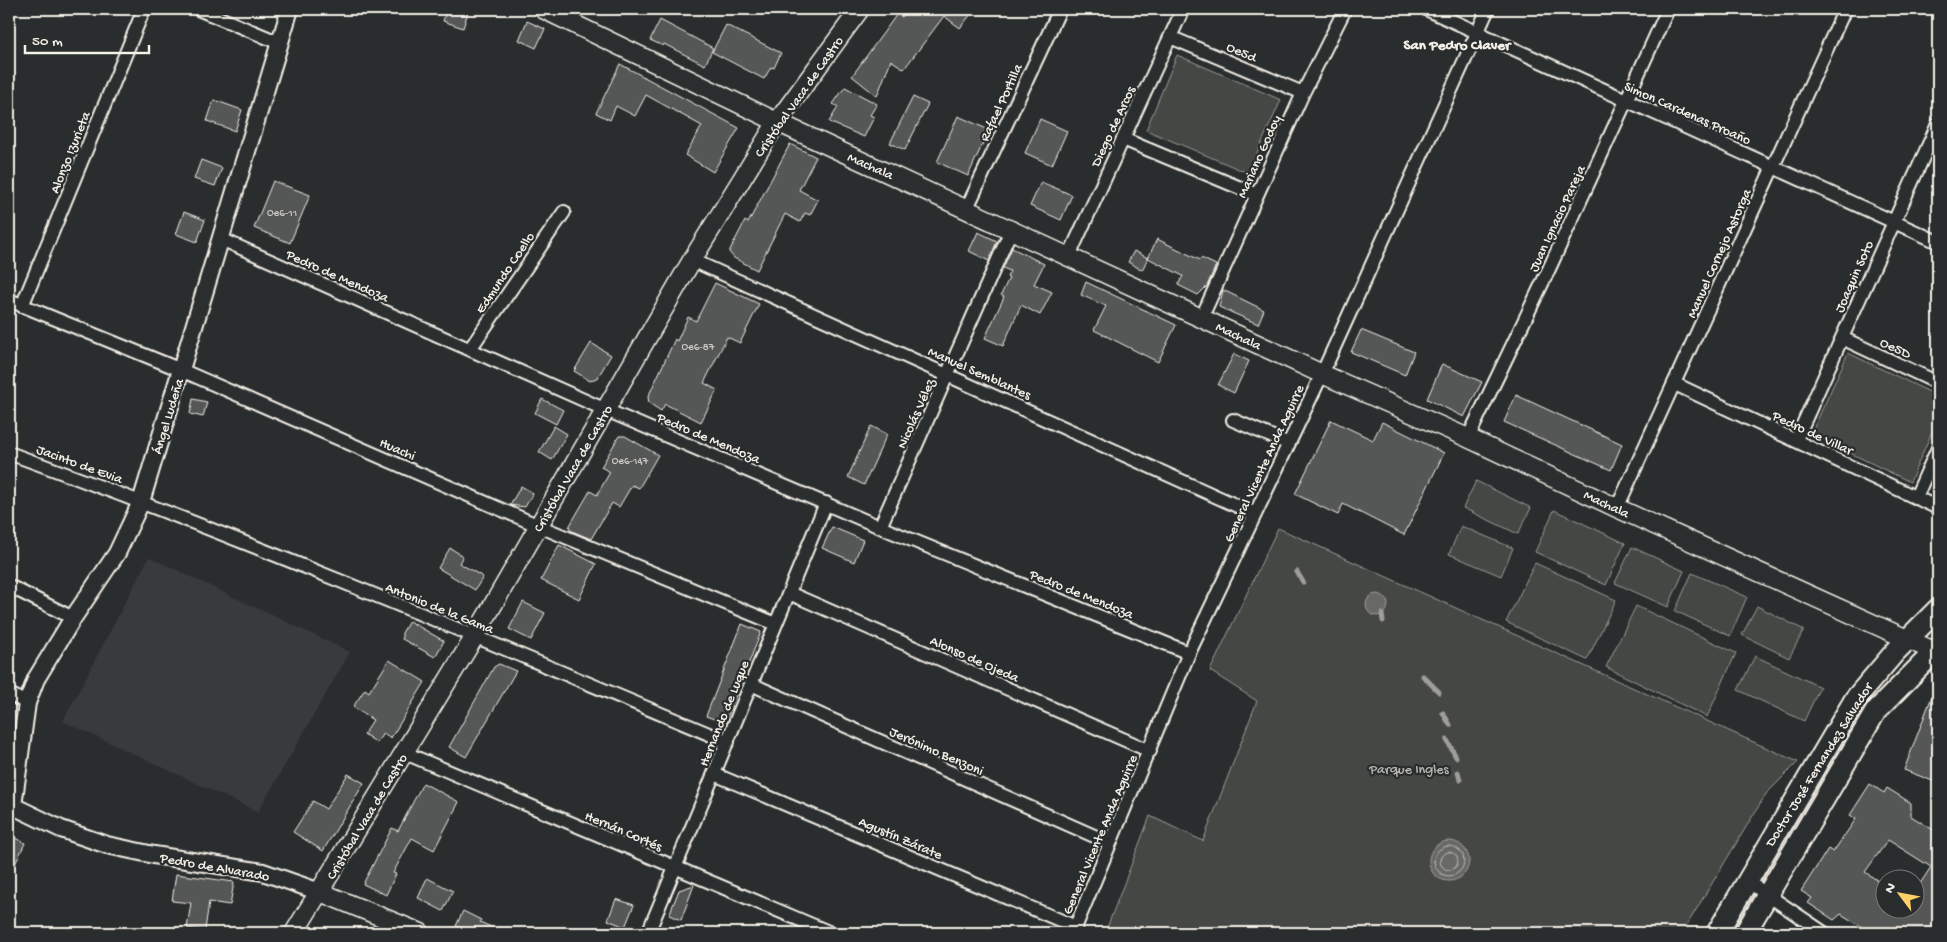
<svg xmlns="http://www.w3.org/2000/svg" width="1947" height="942" viewBox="0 0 1947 942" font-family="'Gochi Hand',sans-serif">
	<rect width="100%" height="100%" fill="#2a2d2e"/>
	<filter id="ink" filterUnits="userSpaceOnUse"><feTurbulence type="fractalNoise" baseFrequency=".02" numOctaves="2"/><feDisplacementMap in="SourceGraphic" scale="10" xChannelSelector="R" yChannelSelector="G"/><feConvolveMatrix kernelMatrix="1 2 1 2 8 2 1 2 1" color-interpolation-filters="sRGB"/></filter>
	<g filter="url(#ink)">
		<path fill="#373a3a" d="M 149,557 L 350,652 L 258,812 L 63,721 Z"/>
		<path fill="#444645" stroke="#9c9c96" d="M 1177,55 L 1281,100 L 1248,173 L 1146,130 Z
			M 1848,353 L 1938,396 L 1938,418 L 1910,482 L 1811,434 Z
			M 1476,481 L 1531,508 L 1518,534 L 1463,508 Z
			M 1554,510 L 1625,543 L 1606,585 L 1535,552 Z
			M 1461,526 L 1513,548 L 1501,576 L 1449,554 Z
			M 1278,528 L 1798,762 L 1766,794 L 1682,933 L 1105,933 L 1150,816 L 1203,841 L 1257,701 L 1210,671 Z
			M 1632,547 L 1684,571 L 1668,607 L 1615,583 Z
			M 1535,563 L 1616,600 L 1587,660 L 1506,622 Z
			M 1692,573 L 1747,597 L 1730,636 L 1675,611 Z
			M 1636,606 L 1736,653 L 1707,717 L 1606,667 Z
			M 1757,606 L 1804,630 L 1789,658 L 1742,635 Z
			M 1755,656 L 1820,687 L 1804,721 L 1738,690 Z"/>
		<path fill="#676866" stroke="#9f9f9a" d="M1366 605a11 11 0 1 1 22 0a11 11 0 1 1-22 0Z
			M1429 861a20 20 0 1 1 40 0a20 20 0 1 1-40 0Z"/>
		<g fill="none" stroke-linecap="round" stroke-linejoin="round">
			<path stroke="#bcbab4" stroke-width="1" d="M1434 861a15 15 0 1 1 30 0a15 15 0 1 1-30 0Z
				M1440 861a9 9 0 1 1 18 0a9 9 0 1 1-18 0Z"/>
			<path stroke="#9f9f9a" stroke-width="5" d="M 1297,572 L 1303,582
				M 1382,614 L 1383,621
				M 1423,676 L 1439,692
				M 1443,713 L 1450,725
				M 1447,740 L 1456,757
				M 1458,772 L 1460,780"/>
		</g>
		<path fill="#555756" stroke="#f4f1e8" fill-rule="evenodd" d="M 447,9 L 469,9 L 463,28 L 443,21 Z
			M 908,9 L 975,9 L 960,28 L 944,16 L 904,69 L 891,60 L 877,96 L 852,76 L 897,14 L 902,17 Z
			M 660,20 L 713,48 L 705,65 L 664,44 L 663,46 L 650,40 Z
			M 527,21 L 545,29 L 536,48 L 519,40 Z
			M 726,25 L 781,53 L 774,68 L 771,67 L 764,79 L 712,52 Z
			M 620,64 L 739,128 L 713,172 L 685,155 L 702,126 L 646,95 L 635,116 L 616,106 L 610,120 L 596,113 Z
			M 845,87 L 877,104 L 870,115 L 874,117 L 864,137 L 829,122 L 838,107 L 833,104 Z
			M 913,97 L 928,104 L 905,150 L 890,143 Z
			M 214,100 L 242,110 L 235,131 L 207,121 Z
			M 958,116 L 989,130 L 968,176 L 937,162 Z
			M 1040,119 L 1067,131 L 1052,165 L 1025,153 Z
			M 790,144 L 816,157 L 799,190 L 818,200 L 810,215 L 805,213 L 800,222 L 785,214 L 757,270 L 734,258 L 729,252 L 745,221 L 748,223 Z
			M 201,160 L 222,168 L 215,186 L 194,179 Z
			M 273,181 L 310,195 L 290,243 L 254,228 Z
			M 1041,182 L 1072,195 L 1061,220 L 1030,206 Z
			M 184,212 L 205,220 L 197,242 L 176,234 Z
			M 978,232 L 997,241 L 989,261 L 969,251 Z
			M 1157,239 L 1200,260 L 1201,258 L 1216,265 L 1207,286 L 1198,295 L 1178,285 L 1183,276 L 1148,258 Z
			M 1012,248 L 1044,264 L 1034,284 L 1052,292 L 1040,315 L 1021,305 L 1003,346 L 985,338 L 1004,297 L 1001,295 L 1009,278 L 1007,277 L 1010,271 L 1003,268 Z
			M 1134,251 L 1148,258 L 1142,270 L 1128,262 Z
			M 1086,282 L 1176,325 L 1158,362 L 1094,330 L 1106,306 L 1081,295 Z
			M 715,283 L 759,304 L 740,343 L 727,337 L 704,383 L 717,390 L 701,422 L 665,404 L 661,411 L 649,403 L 648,397 L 675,339 L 677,341 L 688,317 L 696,321 Z
			M 1223,290 L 1264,310 L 1258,324 L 1219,307 Z
			M 1361,330 L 1414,352 L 1405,375 L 1351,352 Z
			M 591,343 L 611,355 L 598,377 L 590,381 L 574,371 Z
			M 1234,354 L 1249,361 L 1234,393 L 1218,385 Z
			M 1442,364 L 1482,382 L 1464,417 L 1427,399 Z
			M 1516,395 L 1622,444 L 1611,470 L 1504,422 Z
			M 193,399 L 207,402 L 203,417 L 190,414 Z
			M 542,399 L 563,410 L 556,424 L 535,413 Z
			M 1331,420 L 1373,440 L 1382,422 L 1444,453 L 1404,535 L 1343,504 L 1338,515 L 1295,494 Z
			M 554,426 L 567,434 L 552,460 L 539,452 Z
			M 871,426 L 887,434 L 864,485 L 848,477 Z
			M 619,436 L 625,436 L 658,455 L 639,488 L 632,485 L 619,507 L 612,503 L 591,539 L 572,531 L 569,527 L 590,491 L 597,495 L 610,472 L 601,467 Z
			M 521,486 L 533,493 L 525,507 L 510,505 Z
			M 832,527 L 863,540 L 854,562 L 822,548 Z
			M 559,545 L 596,564 L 579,599 L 541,580 Z
			M 450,548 L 463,556 L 459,563 L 483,577 L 475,590 L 438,568 Z
			M 523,602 L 545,613 L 531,640 L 509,629 Z
			M 409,621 L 444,641 L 435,657 L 402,639 L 402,633 Z
			M 742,624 L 761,632 L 725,723 L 706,716 Z
			M 389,660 L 425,682 L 391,738 L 383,733 L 377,743 L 364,734 L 373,720 L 353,707 L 365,689 L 369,692 Z
			M 499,664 L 516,671 L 466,757 L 449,747 L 494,667 Z
			M 1937,683 L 1938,683 L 1938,783 L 1904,770 Z
			M 348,774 L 364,783 L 323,851 L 293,832 L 313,801 L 326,809 Z
			M 423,783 L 459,802 L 434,850 L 412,838 L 393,873 L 396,874 L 386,895 L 363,884 L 392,828 L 398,831 Z
			M 1870,784 L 1884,793 L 1887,788 L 1911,803 L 1911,816 L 1938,833 L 1938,927 L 1934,933 L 1872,933 L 1841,914 L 1834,920 L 1808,903 L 1812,898 L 1801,891 L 1828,849 L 1833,852 L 1856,819 L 1850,815 ZM 1888,840 L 1931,867 L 1914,893 L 1914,910 L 1884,910 L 1884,885 L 1865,872 Z
			M 9,835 L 25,843 L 9,877 Z
			M 176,874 L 234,882 L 230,905 L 209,902 L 205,930 L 187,928 L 191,903 L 172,901 Z
			M 427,878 L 453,891 L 443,911 L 418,898 Z
			M 694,885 L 681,920 L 669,915 L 679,890 Z
			M 616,899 L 634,905 L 625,927 L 608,920 Z
			M 463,911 L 481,920 L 480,922 L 504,933 L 473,933 L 456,926 Z"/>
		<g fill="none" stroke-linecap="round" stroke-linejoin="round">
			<g stroke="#f4f1e8" stroke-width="16">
				<path id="minor" d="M 198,9 L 280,43
					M 1426,9 L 1938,242
					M 1170,37 L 1303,93
					M 1123,139 L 1257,195
					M 967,208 L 1060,9
					M 221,239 L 606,410 L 880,527 L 1189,653
					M 1069,256 L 1183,9
					M 692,260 L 1255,514
					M 9,300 L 181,370 L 539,526 L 776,624
					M 22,306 L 144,9
					M 1202,317 L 1303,93 L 1345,9
					M 1842,338 L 1938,383
					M 470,349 L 564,212
					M 1675,384 L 1938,508
					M 1233,420 L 1287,443
					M 1468,438 L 1549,269 L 1668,9
					M 1796,440 L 1938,124
					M 9,453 C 251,541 489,642 728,742
					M 1916,497 L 1938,448
					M 1617,508 L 1845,9
					M 880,527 L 1012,228
					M 9,586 L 73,618
					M 789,593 L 1150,751
					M 751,684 L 1110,843
					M 9,694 L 27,703
					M 405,753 L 831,933
					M 714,774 L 1076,927
					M 1747,881 L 1824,933
					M 648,933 L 826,503
					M 1073,933 L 1189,653 L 1322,374 L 1488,9"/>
			</g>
			<g stroke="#f4f1e8" stroke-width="20">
				<path id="tertiary" d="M 9,804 L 61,829 L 107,845 L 154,855 L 263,872 L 320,892
					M 13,806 L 27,703 L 36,679 L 73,618 L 117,553 L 141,502 L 290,9"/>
			</g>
			<g stroke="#f4f1e8" stroke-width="21">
				<path id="secondary" d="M 543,9 L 777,122 L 1322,374 L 1468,438 L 1617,508 L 1938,653
					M 320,892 L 421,933
					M 294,933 L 475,636 L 692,260 L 777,122 L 860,9"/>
			</g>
			<g stroke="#f4f1e8" stroke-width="24">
				<path id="primary" d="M 1717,933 L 1855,699 L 1895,652 L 1938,609
					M 1745,933 L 1876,711 L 1938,648"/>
			</g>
			<use href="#minor" stroke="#2a2d2e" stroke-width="12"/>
			<use href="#tertiary" stroke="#2a2d2e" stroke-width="16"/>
			<use href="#secondary" stroke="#2a2d2e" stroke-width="18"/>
			<use href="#primary" stroke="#2a2d2e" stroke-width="20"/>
		</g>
	</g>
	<g text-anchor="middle" stroke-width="4.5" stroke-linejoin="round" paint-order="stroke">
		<g font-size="11" fill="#cccac4">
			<text x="282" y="216">Oe6-11</text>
			<text x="698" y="350">Oe6-87</text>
			<text x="630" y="464">Oe6-147</text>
		</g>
		<g font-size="14" fill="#f4f1e8" stroke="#2a2d2e">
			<text transform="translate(1242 51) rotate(23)" y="5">Oe5d</text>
			<text transform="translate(798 96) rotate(-55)" y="5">Cristóbal Vaca de Castro</text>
			<text transform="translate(1000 102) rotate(-65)" y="5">Rafael Portilla</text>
			<text transform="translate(1688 112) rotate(24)" y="5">Simon Cardenas Proaño</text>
			<text transform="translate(1112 126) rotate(-65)" y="5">Diego de Arcos</text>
			<text transform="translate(69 152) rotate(-68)" y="5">Alonzo Izurieta</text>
			<text transform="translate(1258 156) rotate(-66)" y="5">Mariano Godoy</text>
			<text transform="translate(871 165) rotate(24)" y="5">Machala</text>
			<text transform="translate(1556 218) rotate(-65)" y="5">Juan Ignacio Pareja</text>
			<text transform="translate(1718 253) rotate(-66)" y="5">Manuel Cornejo Astorga</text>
			<text transform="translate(504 272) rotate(-56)" y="5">Edmundo Coello</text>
			<text transform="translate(338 275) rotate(24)" y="5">Pedro de Mendoza</text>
			<text transform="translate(1853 276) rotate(-66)" y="5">Joaquin Soto</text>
			<text transform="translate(1239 335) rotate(25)" y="5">Machala</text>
			<text transform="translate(1896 347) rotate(25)" y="5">Oe5D</text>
			<text transform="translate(980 372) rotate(24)" y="5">Manuel Semblantes</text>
			<text transform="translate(915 413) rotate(-66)" y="5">Nicolás Vélez</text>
			<text transform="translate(167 416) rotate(-73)" y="5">Ángel Ludeña</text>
			<text transform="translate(1813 432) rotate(25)" y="5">Pedro de Villar</text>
			<text transform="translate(709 437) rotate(23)" y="5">Pedro de Mendoza</text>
			<text transform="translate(398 448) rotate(23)" y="5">Huachi</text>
			<text transform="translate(80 463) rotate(20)" y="5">Jacinto de Evia</text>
			<text transform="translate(1263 463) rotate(-65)" y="5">General Vicente Anda Aguirre</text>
			<text transform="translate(572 468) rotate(-60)" y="5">Cristóbal Vaca de Castro</text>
			<text transform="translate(1607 503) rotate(25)" y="5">Machala</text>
			<text transform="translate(1082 593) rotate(22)" y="5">Pedro de Mendoza</text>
			<text transform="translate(440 607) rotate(22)" y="5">Antonio de la Gama</text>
			<text transform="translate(975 658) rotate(24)" y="5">Alonso de Ojeda</text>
			<text transform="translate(723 713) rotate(-68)" y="5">Hernando de Luque</text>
			<text transform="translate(937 750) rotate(24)" y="5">Jerónimo Benzoni</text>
			<text transform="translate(1818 764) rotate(-58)" y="5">Doctor José Fernandez Salvador</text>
			<text transform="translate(366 816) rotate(-59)" y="5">Cristóbal Vaca de Castro</text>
			<text transform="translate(624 830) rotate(23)" y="5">Hernán Cortés</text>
			<text transform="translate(1099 834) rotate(-67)" y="5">General Vicente Anda Aguirre</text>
			<text transform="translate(901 837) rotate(23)" y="5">Agustín Zárate</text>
			<text transform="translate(215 866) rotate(10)" y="5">Pedro de Alvarado</text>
		</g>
		<g font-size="14" fill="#b6b5af" stroke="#2a2d2e">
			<text x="1409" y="773">Parque Ingles</text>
		</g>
		<g font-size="15" font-weight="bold" fill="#f4f1e8" stroke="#2a2d2e">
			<text x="1457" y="49">San Pedro Claver</text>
		</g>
	</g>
	<rect width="1947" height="942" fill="none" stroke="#2a2d2e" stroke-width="30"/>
	<rect x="15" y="15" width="1917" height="912" fill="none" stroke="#f4f1e8" stroke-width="2" filter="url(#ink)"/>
	<g transform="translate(1900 894) rotate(302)"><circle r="24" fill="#2a2d2e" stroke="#7b7b78"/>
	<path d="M0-4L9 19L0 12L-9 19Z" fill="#ffd166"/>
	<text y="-8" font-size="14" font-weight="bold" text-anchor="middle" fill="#f4f1e8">N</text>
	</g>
	<path d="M25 45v8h124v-8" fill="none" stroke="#f4f1e8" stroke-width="2.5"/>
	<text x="32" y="45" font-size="15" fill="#f4f1e8" stroke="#2a2d2e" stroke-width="4" paint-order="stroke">50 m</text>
</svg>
